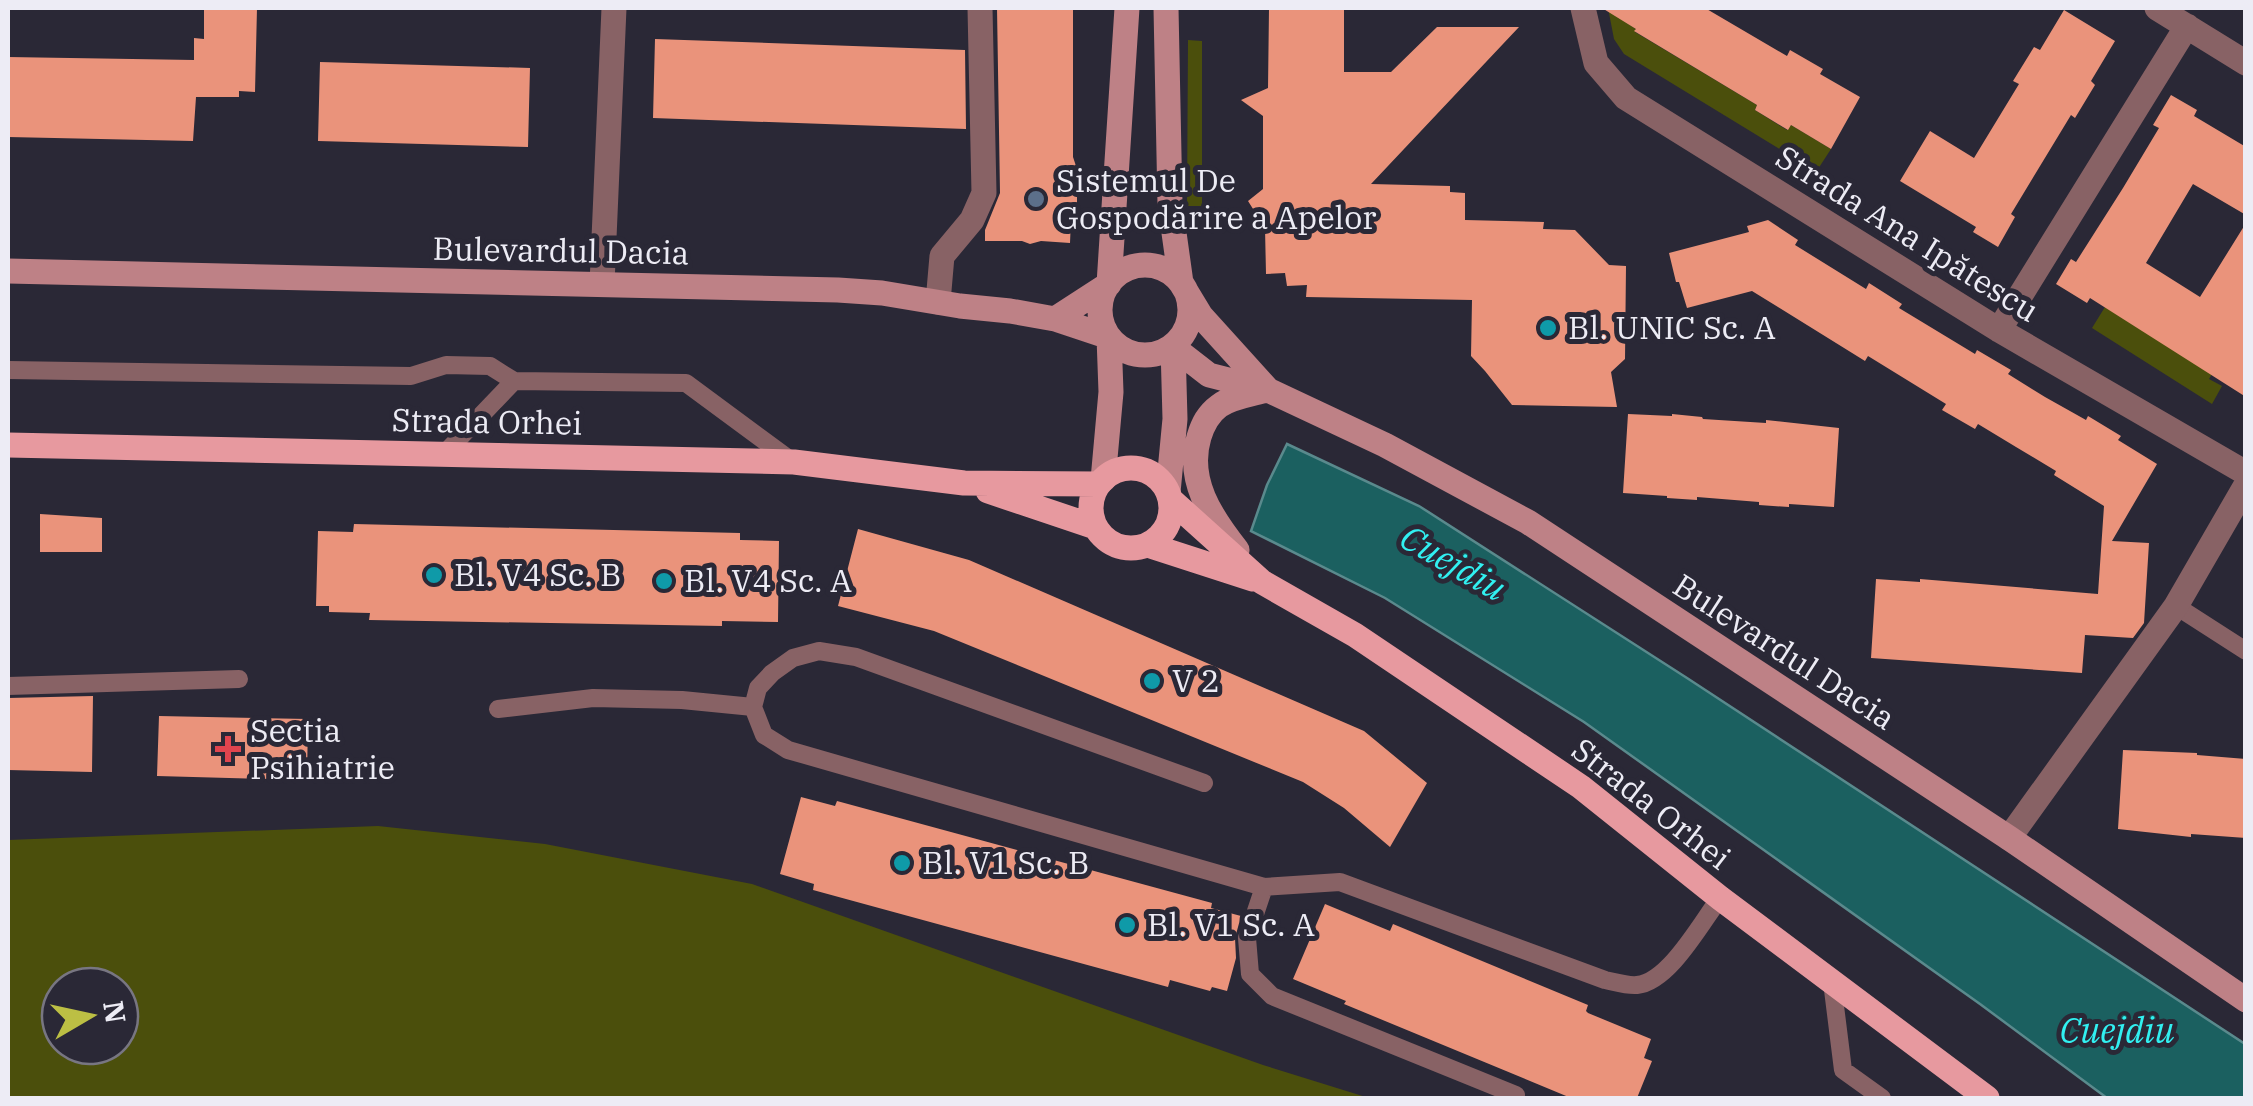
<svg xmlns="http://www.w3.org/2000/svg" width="2253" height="1106" viewBox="0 0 2253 1106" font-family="'IBM Plex Serif',serif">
	<rect width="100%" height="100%" fill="#2a2836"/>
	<path fill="#4b4f0c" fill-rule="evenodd" d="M 1608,8 L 1618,8 L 1618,17 L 1636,29 L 1635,32 L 1757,105 L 1755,110 L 1787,130 L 1791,125 L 1831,149 L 1818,169 L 1814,170 L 1624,54 L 1614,39 Z
		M 1188,40 L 1202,41 L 1202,206 L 1187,206 Z
		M 2105,307 L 2212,374 L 2209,379 L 2222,386 L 2212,404 L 2092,328 Z
		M 378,826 L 545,844 L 752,884 L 1263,1065 L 1369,1098 L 8,1098 L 8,840 ZM 120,986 L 120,1046 L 60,1046 L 60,986 Z"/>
	<path fill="#1b6060" stroke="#5a8a8d" stroke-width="2.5" d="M 1287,444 L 1419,506 L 1687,678 L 2245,1044 L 2245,1098 L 2107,1098 L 1980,1004 L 1584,722 L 1385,598 L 1251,531 L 1267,485 Z"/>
	<path fill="#ea937b" d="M 204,8 L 257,8 L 255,92 L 239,91 L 239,97 L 196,97 L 193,141 L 8,137 L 8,57 L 194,60 L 194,38 L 204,39 Z
		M 997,8 L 1073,8 L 1073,157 L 1076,166 L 1071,174 L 1077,197 L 1077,208 L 1071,219 L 1070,243 L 1041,241 L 1030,244 L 1022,241 L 985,241 L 985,230 L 1000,193 Z
		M 1269,8 L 1344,8 L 1344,72 L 1391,72 L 1437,27 L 1519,27 L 1371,184 L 1450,186 L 1450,192 L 1465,193 L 1465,220 L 1544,222 L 1543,229 L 1575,230 L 1609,265 L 1626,266 L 1625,359 L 1611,372 L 1617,407 L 1512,405 L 1485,371 L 1471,356 L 1472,300 L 1306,297 L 1307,285 L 1287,286 L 1285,273 L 1266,274 L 1265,228 L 1248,201 L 1263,189 L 1263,116 L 1241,100 L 1268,88 Z
		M 1602,8 L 1705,8 L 1787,56 L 1790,50 L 1823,69 L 1820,74 L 1860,97 L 1831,149 L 1791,125 L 1788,130 L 1755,110 L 1757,105 L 1634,31 L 1636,29 Z
		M 2064,10 L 2115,41 L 2091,81 L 2095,85 L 2075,118 L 2071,115 L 2011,214 L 2015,217 L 1998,247 L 1973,232 L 1976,227 L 1900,181 L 1930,131 L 1974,158 L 2019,84 L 2013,81 L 2034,47 L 2040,50 Z
		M 655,39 L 965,50 L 966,129 L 653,118 Z
		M 320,62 L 530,68 L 528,147 L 318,141 Z
		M 2171,95 L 2197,110 L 2194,116 L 2246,147 L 2246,215 L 2193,184 L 2146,263 L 2200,297 L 2246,223 L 2246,397 L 2090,298 L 2087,303 L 2056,284 L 2071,259 L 2076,262 L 2123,188 L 2159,128 L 2153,125 Z
		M 1768,220 L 1798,240 L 1795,245 L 1866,289 L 1869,283 L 1902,304 L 1899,308 L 1975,354 L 1977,350 L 2011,370 L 2008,374 L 2045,397 L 2086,420 L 2088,416 L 2121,436 L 2118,440 L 2157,464 L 2112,541 L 2149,543 L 2144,623 L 2133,638 L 2085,635 L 2082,673 L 1871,658 L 1876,579 L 1920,582 L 1920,579 L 2098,594 L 2104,506 L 2054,475 L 2056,471 L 2016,447 L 1978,424 L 1975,429 L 1942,410 L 1946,404 L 1868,356 L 1865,361 L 1752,291 L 1687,308 L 1679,282 L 1676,282 L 1669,253 L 1749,232 L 1747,226 Z
		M 1628,414 L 1672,416 L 1672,414 L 1702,417 L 1703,419 L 1766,423 L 1766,420 L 1839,428 L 1834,507 L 1789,504 L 1789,507 L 1759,505 L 1759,502 L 1697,497 L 1697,500 L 1667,498 L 1667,496 L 1623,493 Z
		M 40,514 L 102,518 L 102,552 L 40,552 Z
		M 354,524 L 740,533 L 740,540 L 779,541 L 778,622 L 722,621 L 722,626 L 369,620 L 370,613 L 329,612 L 329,606 L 316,606 L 318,531 L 353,532 Z
		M 858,529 L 969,560 L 1364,731 L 1427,783 L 1390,847 L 1344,808 L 1303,782 L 934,631 L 838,606 Z
		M 93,696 L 92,772 L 8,770 L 8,698 Z
		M 159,716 L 308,719 L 307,780 L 157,776 Z
		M 2123,750 L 2197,753 L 2197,755 L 2246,759 L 2246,838 L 2191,834 L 2191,837 L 2118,829 Z
		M 801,797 L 835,806 L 837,801 L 1212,903 L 1211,908 L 1241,916 L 1235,938 L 1236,958 L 1227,991 L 1212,987 L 1210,991 L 1170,980 L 1168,987 L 813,890 L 814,884 L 780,874 Z
		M 1325,904 L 1390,931 L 1393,924 L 1588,1005 L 1586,1011 L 1588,1013 L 1651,1039 L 1644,1058 L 1652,1061 L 1637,1098 L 1571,1098 L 1344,1004 L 1346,1001 L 1293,979 Z"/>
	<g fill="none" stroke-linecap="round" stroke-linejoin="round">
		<path stroke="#886265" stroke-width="18" d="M 8,370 L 411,376 L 446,365 L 490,366 L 514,381 L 686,383 L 793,462
			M 445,453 L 514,381
			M 2176,606 L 2246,651
			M 8,686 L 239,679
			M 498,709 L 593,698 L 682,700 L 753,707
			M 1204,783 L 856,657 L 819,651 L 793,658 L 772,673 L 758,688 L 753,707 L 764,735 L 788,750 L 1264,887 L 1340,882 L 1605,980 C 1615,982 1627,986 1637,985 C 1669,982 1701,923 1720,898
			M 1264,887 L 1247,938 L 1250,974 L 1272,996 L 1516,1095
			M 1832,982 L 1843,1070 L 1882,1098"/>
		<path stroke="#886265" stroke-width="25" d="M 1583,8 L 1596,63 L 1626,98 L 1999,330 L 2246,473
			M 2157,8 L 2246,63
			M 602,284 L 614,8
			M 938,302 L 942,256 L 972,220 L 984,193 L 980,8
			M 1999,330 L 2187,26
			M 2009,838 L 2176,606 L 2246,485"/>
		<path stroke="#be8186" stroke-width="25" d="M 1166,8 L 1170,204 L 1181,283 L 1201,316 L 1268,390
			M1100 310a45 45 0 1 1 90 0a45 45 0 1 1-90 0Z
			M 8,271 L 838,290 L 882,293 L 960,306 L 1010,311 L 1055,319 L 1109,337 L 1111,392 L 1103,480
			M 1055,319 L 1109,284 L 1127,8
			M 1173,347 L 1209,375 L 1268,390 L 1385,445 L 1528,522 L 2009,838 L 2246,1000
			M 1168,492 L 1175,419 L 1173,347
			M 1237,550 C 1211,517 1186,480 1199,437 C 1203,424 1208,414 1219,406 C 1231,397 1249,395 1263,391"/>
		<path stroke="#e7999f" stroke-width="25" d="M 8,445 L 794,462 L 964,483 L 1099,484
			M1091 508a40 40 0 1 1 80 0a40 40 0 1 1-80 0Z
			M 988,491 L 1095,527
			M 1171,500 L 1262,582 L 1355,635 L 1581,787 L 1720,898 L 1987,1098
			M 1148,545 L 1253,579"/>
	</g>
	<circle fill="#5c6f8a" stroke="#2a2836" stroke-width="4" cx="1036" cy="199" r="10"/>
	<g fill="#0f9aa8" stroke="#2a2836" stroke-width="4">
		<circle cx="1548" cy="328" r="10"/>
		<circle cx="434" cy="575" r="10"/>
		<circle cx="664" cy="581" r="10"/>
		<circle cx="1152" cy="681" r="10"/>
		<circle cx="902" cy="863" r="10"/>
		<circle cx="1127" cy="925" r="10"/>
	</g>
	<path fill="#e0444e" stroke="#2a2836" stroke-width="4" d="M223 734h10v10h10v10h-10v10h-10v-10h-10v-10h10z"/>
	<g text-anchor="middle" stroke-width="10" stroke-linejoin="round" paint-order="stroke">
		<g font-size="32" fill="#edecf5" stroke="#2a2836" text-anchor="start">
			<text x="1056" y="192">Sistemul De<tspan x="1056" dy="37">Gospodărire a Apelor</tspan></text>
			<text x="1568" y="339">Bl. UNIC Sc. A</text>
			<text x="454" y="586">Bl. V4 Sc. B</text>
			<text x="684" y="592">Bl. V4 Sc. A</text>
			<text x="1172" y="692">V 2</text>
			<text x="250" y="742">Sectia<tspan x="250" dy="37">Psihiatrie</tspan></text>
			<text x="922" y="874">Bl. V1 Sc. B</text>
			<text x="1147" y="936">Bl. V1 Sc. A</text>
		</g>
		<g font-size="32" fill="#edecf5" stroke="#2a2836">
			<text transform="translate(1907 234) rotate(32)" y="11">Strada Ana Ipătescu</text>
			<text transform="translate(561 251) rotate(1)" y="11">Bulevardul Dacia</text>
			<text transform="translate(487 422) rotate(1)" y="11">Strada Orhei</text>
			<text transform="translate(1784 652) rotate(33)" y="11">Bulevardul Dacia</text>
			<text transform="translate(1651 804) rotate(38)" y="11">Strada Orhei</text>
		</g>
		<g font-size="35" font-style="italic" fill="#31f0f1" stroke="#2a2836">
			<text transform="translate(1453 563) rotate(30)" y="12">Cuejdiu</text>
			<text x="2117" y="1043">Cuejdiu</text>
		</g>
	</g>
	<rect width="2253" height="1106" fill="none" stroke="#edecf5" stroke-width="20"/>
	<g transform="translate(90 1016) rotate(81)"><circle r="48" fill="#2a2836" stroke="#787682" stroke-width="2.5"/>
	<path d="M0-8L18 38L0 25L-18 38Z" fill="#bcbf44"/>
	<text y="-15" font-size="28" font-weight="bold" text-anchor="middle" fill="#edecf5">N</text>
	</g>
</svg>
